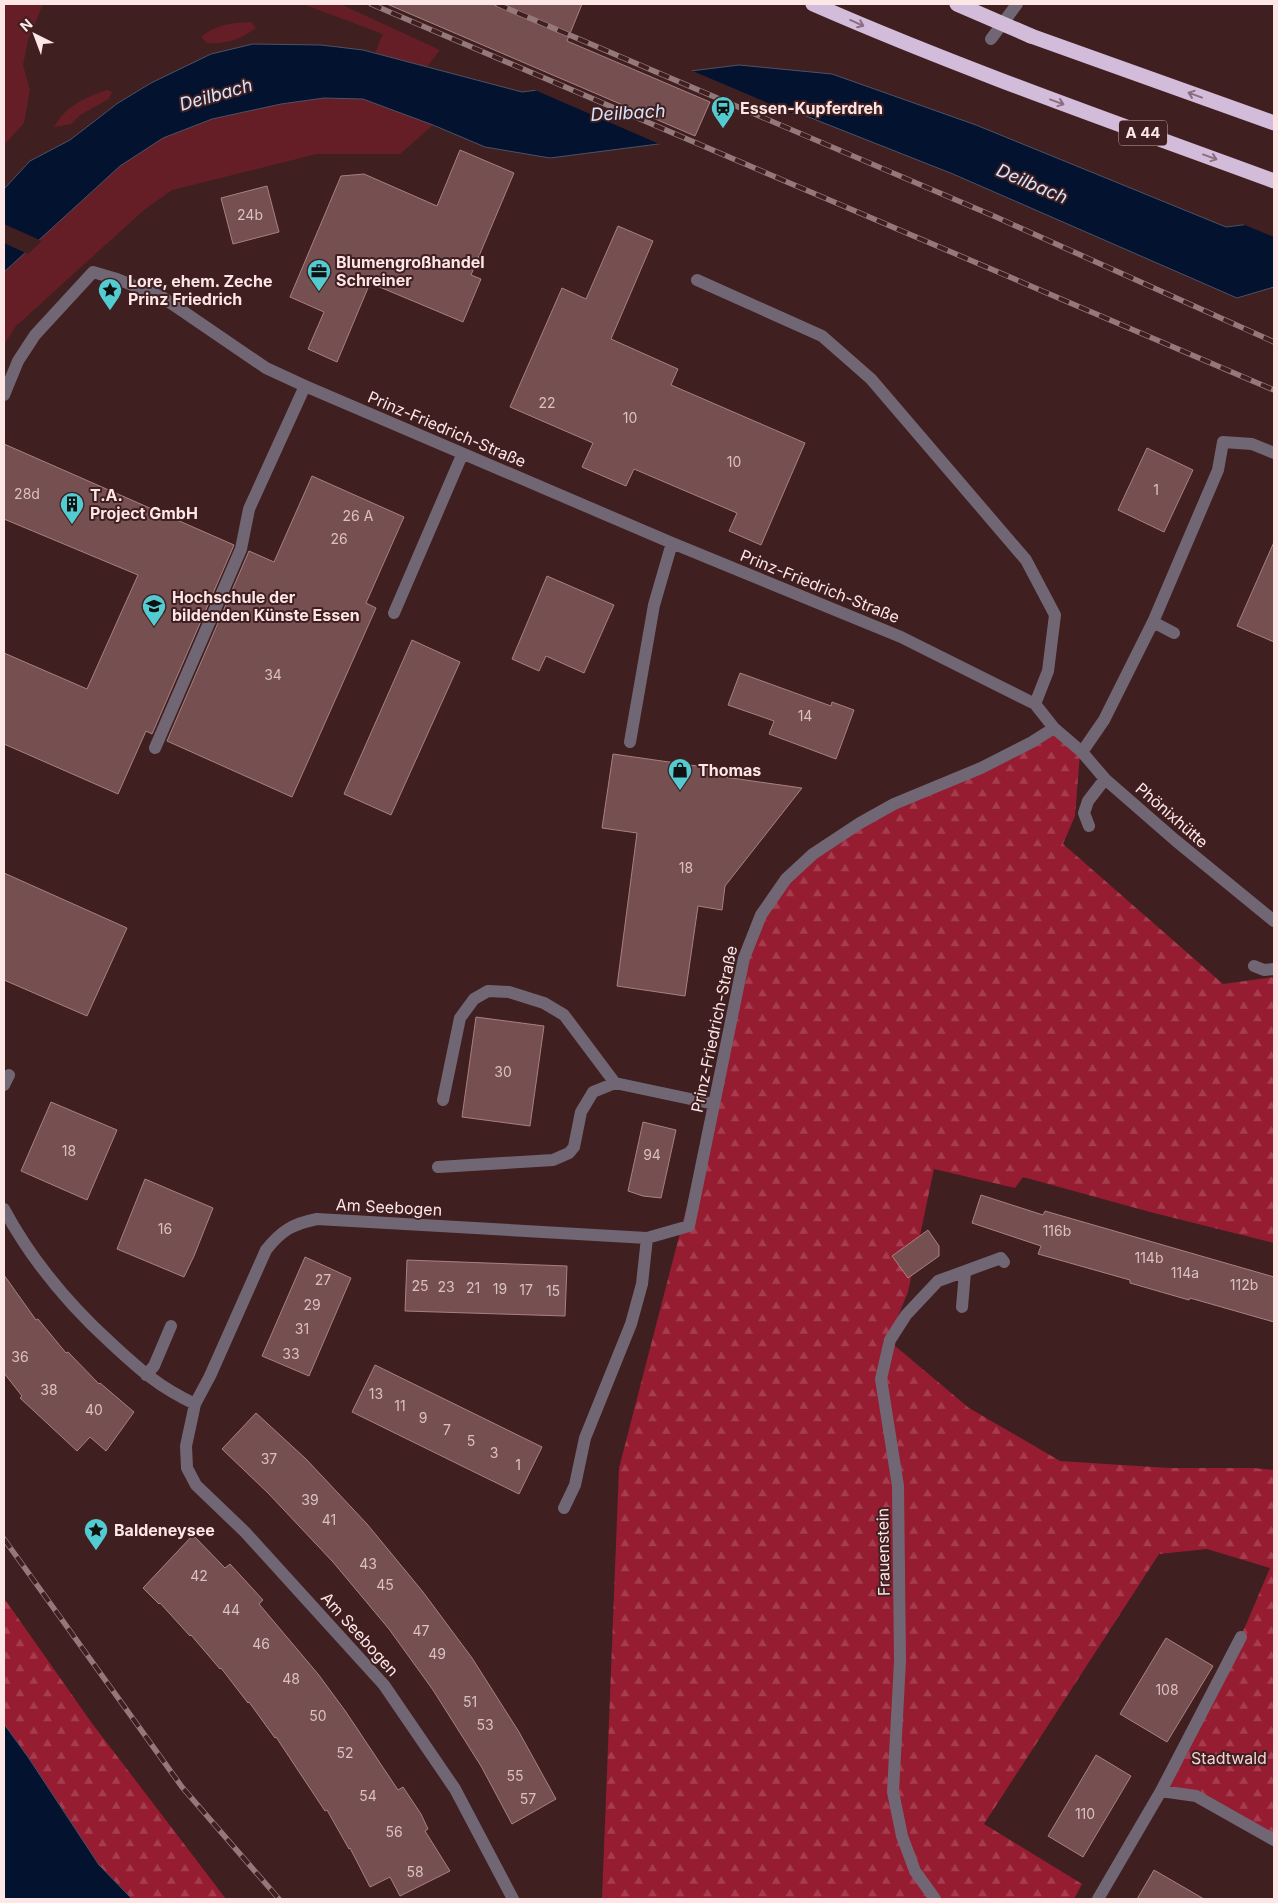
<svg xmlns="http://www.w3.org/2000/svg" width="1278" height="1903" viewBox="0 0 1278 1903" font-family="Inter,sans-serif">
	<defs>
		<pattern id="forest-firs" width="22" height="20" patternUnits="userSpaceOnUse" patternTransform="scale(1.25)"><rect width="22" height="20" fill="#961c31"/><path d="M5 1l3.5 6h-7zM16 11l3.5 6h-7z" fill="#a63d4f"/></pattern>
	</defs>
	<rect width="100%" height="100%" fill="#401f21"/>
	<path fill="#661e26" d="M 4,4 L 43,4 L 28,40 L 23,65 L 30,90 L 24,123 L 4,145 Z
		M 303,4 L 340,4 L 440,50 L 427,67 L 375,53 L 383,34 Z
		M 251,22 L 256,28 C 239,40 227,44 207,43 L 201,37 C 217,24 232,23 251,22 Z
		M 107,90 L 112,92 L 109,99 L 80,115 L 71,124 L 54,127 C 67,105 84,98 107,90 Z
		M 324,98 L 363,99 L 433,125 L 400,154 L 317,154 L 172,190 L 144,210 L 15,327 L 4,345 L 4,272 L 120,166 L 163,138 L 212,119 L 281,104 Z"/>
	<path fill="url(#forest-firs)" d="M 1054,730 L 1080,753 L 1075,816 L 1063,844 L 1223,984 L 1274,977 L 1274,1243 L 1150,1212 L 1023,1177 L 1015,1188 L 934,1169 L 908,1292 L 888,1340 L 969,1408 L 1060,1461 L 1169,1468 L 1253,1468 L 1274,1470 L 1274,1836 L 1164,1788 L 1245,1627 L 1270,1568 L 1207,1549 L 1159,1554 L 984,1824 L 1082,1884 L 1074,1899 L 602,1899 L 619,1468 L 688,1202 L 738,963 L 764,916 L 790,880 L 815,858 L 862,826 Z
		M 4,1598 L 91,1722 L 226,1899 L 132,1899 L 99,1865 L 28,1757 L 4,1724 Z"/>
	<path fill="#02122f" stroke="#4d5266" d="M 253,44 L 321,45 L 363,50 L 522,92 L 739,65 L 832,74 L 976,125 L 1226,227 L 1274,221 L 1274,287 L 1237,298 L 953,174 L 796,112 L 703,147 L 666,143 L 550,158 L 485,147 L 433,125 L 363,99 L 324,98 L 281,104 L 212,119 L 163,138 L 120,166 L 4,272 L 4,189 L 30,161 L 70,140 L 118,103 L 151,83 L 211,54 Z
		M 4,1724 L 28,1757 L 99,1865 L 132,1899 L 4,1899 Z"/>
	<path fill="#401f21" d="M 688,69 L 796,115 L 703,149 L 664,146 L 530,88 Z
		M 1274,219 L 1274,237 L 1240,223 L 1269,220 Z
		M 4,224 L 42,241 L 28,254 L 4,243 Z"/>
	<path fill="#765051" stroke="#a98081" d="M 387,4 L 582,4 L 567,41 L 710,102 L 695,136 Z
		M 460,150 L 514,173 L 471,275 L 481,279 L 463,322 L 370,283 L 337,362 L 308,349 L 324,312 L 290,297 L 341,176 L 364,174 L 437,206 Z
		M 267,186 L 279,232 L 233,244 L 221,198 Z
		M 618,226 L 653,241 L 611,339 L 678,369 L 671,385 L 805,443 L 761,545 L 729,531 L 737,513 L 634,469 L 626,486 L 582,467 L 593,443 L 510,407 L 562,288 L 586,299 Z
		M 4,444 L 234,545 L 152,734 L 146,731 L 118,794 L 4,744 L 4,653 L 87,689 L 138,575 L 4,519 Z
		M 1147,448 L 1193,470 L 1164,532 L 1118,510 Z
		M 312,476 L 404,517 L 366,603 L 376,608 L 292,797 L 167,741 L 249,551 L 274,562 Z
		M 1274,542 L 1274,642 L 1237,626 Z
		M 547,576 L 614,605 L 584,673 L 546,656 L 539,671 L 512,659 Z
		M 412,640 L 460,662 L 391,815 L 344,794 Z
		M 740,673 L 831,706 L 832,702 L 854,710 L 836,759 L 769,734 L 774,721 L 728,705 Z
		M 613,754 L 718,769 L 717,776 L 802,788 L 725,886 L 722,910 L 698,906 L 685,996 L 617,986 L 637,833 L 602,828 Z
		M 4,873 L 127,928 L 87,1016 L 4,980 Z
		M 476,1017 L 544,1026 L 530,1126 L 462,1117 Z
		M 51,1102 L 117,1130 L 87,1200 L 21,1171 Z
		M 643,1122 L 676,1130 L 661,1198 L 643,1196 L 628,1191 Z
		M 145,1179 L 213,1208 L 194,1256 L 184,1277 L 117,1249 Z
		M 981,1195 L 1043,1215 L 1045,1211 L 1274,1277 L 1274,1322 L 1190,1298 L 1189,1300 L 1130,1283 L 1130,1280 L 1038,1254 L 1041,1246 L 972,1223 Z
		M 928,1230 L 939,1246 L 939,1256 L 908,1278 L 892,1256 Z
		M 305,1257 L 351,1278 L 309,1376 L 262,1356 Z
		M 407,1260 L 567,1266 L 565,1316 L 405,1311 Z
		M 4,1275 L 36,1320 L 38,1319 L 66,1353 L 68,1352 L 99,1384 L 100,1383 L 134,1412 L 106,1451 L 90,1437 L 77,1451 L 20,1398 L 22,1396 L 4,1373 Z
		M 375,1365 L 542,1447 L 519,1494 L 352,1412 Z
		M 256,1413 L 306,1459 L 367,1524 L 423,1592 L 472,1658 L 519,1732 L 556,1799 L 512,1824 L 481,1766 L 433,1690 L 389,1629 L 333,1562 L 268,1493 L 222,1449 Z
		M 193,1535 L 225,1568 L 230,1564 L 263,1600 L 259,1604 L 318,1674 L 346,1712 L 398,1790 L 403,1787 L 421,1814 L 428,1829 L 425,1831 L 450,1871 L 400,1896 L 390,1877 L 370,1887 L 350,1848 L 349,1849 L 327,1810 L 325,1811 L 276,1737 L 275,1738 L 249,1702 L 248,1703 L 221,1668 L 220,1669 L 191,1635 L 190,1636 L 160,1603 L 159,1604 L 143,1588 Z
		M 1166,1638 L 1213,1666 L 1167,1742 L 1120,1714 Z
		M 1096,1755 L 1131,1776 L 1083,1857 L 1048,1836 Z
		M 1154,1870 L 1204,1899 L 1137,1899 Z"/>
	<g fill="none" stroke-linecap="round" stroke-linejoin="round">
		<path stroke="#716774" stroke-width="12" d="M 991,39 L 1017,4
			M 697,280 L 822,336 L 871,379 L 1026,560 L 1055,615 L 1048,671 L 1035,704
			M 4,395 L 18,361 L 35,335 L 93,272 L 117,279 L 162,297 L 266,368 L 305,386 L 672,543 L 901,637 L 1035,704 L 1054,728 L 1082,752 L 1105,779 L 1175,840 L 1274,921
			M 394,613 L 462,455
			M 1153,622 L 1174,633
			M 630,742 L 654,605 L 672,543
			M 155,748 L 241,549 L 249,509 L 305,386
			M 1082,752 L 1104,720 L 1153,622 L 1218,470 L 1223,442 L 1252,444 L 1274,453
			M 1089,826 L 1084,813 L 1088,801 L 1105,779
			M 1254,966 L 1264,970 L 1274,969
			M 4,1085 L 9,1075
			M 443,1100 L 460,1018 L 474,999 L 488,991 L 509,992 L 544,1003 L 564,1015 L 615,1083
			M 438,1167 L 553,1160 L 569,1153 L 574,1147 L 581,1112 L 593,1092 L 615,1083 L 714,1104
			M 4,1209 C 32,1261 67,1303 111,1343 C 140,1370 159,1387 195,1404
			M 962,1307 L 965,1272
			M 146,1375 L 154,1366 L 171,1326
			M 564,1508 L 575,1485 L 585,1438 L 631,1324 L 642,1284 L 647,1238
			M 1161,1791 L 1241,1637
			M 513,1899 L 455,1789 L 384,1685 L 245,1532 L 196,1485 L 187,1468 L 186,1446 L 195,1404 L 210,1376 L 266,1250 C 281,1231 292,1224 317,1219 L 647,1238 L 689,1226 L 744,958 L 761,915 L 786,879 L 813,854 L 860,823 L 894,804 L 981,768 L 1032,742 L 1054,728
			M 935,1899 L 915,1871 L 902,1836 L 893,1792 L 900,1661 L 898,1486 L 881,1379 L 890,1340 L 906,1315 L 938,1281 L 1001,1258 L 1004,1262
			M 1098,1899 L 1161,1791 L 1196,1796 L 1274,1840"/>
		<path stroke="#d3bbda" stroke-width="15" d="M 813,4 C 964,70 1119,124 1274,181
			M 1031,36 L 1274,123"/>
		<g stroke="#95797a" stroke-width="5.5">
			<path id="rail" d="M 371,4 L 1274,390
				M 497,4 L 996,217 L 1274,342
				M 4,1539 L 182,1787 L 279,1899"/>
		</g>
		<use href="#rail" stroke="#401f21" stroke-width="4" stroke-dasharray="11" stroke-linecap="butt"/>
		<path stroke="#d3bbda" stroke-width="15" d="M 957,4 L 1031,36"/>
	</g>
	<defs><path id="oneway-shaft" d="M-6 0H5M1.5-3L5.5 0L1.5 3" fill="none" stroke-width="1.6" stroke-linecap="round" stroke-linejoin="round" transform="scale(1.25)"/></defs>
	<g stroke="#8a6d7e">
		<use href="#oneway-shaft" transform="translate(857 23) rotate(24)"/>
		<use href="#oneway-shaft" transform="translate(1195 95) rotate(-160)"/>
		<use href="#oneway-shaft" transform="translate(1057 102) rotate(20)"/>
		<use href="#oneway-shaft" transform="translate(1210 157) rotate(20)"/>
	</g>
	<defs>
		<g id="station-pin" transform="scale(1.25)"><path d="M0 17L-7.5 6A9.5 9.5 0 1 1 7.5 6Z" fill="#52ccd0" stroke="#401f21"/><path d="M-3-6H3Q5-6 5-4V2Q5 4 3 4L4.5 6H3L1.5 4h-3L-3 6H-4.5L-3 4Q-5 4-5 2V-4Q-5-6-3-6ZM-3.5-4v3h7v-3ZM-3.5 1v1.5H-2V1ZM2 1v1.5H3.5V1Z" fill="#111"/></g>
		<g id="office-pin" transform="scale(1.25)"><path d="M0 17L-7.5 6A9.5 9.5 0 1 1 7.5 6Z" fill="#52ccd0" stroke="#401f21"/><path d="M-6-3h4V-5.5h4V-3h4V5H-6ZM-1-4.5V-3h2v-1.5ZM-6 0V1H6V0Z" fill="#111"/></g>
		<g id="sight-pin" transform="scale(1.25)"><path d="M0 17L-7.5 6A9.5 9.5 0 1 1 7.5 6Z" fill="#52ccd0" stroke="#401f21"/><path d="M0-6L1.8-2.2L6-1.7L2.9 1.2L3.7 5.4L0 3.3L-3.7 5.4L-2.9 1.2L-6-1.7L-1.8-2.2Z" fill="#111"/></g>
		<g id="building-pin" transform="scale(1.25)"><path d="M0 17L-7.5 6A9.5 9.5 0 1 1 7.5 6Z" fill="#52ccd0" stroke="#401f21"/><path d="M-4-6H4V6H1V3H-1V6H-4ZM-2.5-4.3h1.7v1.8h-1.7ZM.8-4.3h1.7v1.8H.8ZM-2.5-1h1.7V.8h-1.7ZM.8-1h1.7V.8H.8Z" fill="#111"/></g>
		<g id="university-pin" transform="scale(1.25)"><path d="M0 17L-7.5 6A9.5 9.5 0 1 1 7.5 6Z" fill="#52ccd0" stroke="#401f21"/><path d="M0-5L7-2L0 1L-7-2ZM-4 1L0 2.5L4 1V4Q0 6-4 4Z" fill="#111"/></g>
		<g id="shop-pin" transform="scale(1.25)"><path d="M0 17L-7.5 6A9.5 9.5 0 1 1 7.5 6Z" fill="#52ccd0" stroke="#401f21"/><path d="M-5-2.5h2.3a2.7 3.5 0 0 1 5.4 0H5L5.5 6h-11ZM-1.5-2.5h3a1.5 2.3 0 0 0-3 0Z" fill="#111"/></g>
	</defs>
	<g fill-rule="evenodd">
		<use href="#station-pin" x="723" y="108"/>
		<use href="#office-pin" x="319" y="271"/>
		<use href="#sight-pin" x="110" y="290"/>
		<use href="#building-pin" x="72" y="504"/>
		<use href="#university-pin" x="154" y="606"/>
		<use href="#shop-pin" x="680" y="770"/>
		<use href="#sight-pin" x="96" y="1530"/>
	</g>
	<g text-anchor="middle" stroke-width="4" stroke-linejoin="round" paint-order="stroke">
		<g font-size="14" fill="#dbc0c1">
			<text x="250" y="220">24b</text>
			<text x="547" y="408">22</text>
			<text x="630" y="423">10</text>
			<text x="734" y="467">10</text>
			<text x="1156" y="495">1</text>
			<text x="27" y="499">28d</text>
			<text x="358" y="521">26 A</text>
			<text x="339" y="544">26</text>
			<text x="273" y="680">34</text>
			<text x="805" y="721">14</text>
			<text x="686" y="873">18</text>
			<text x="503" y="1077">30</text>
			<text x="69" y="1156">18</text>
			<text x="652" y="1160">94</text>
			<text x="165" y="1234">16</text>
			<text x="1057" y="1236">116b</text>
			<text x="1149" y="1263">114b</text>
			<text x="1185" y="1278">114a</text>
			<text x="323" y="1285">27</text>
			<text x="1244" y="1290">112b</text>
			<text x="420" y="1291">25</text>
			<text x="446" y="1292">23</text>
			<text x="473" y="1293">21</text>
			<text x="500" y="1294">19</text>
			<text x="526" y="1295">17</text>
			<text x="553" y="1296">15</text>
			<text x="312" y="1310">29</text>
			<text x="302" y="1334">31</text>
			<text x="291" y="1359">33</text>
			<text x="20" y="1362">36</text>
			<text x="49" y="1395">38</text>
			<text x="376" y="1399">13</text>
			<text x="400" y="1411">11</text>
			<text x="94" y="1415">40</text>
			<text x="423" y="1423">9</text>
			<text x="447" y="1435">7</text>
			<text x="471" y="1446">5</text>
			<text x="494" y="1458">3</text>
			<text x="269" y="1464">37</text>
			<text x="518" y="1470">1</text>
			<text x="310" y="1505">39</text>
			<text x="329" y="1525">41</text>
			<text x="368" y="1569">43</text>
			<text x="199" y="1581">42</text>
			<text x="385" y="1590">45</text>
			<text x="231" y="1615">44</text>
			<text x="421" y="1636">47</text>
			<text x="261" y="1649">46</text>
			<text x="437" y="1659">49</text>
			<text x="291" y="1684">48</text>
			<text x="1167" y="1695">108</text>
			<text x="470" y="1707">51</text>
			<text x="318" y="1721">50</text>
			<text x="485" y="1730">53</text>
			<text x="345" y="1758">52</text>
			<text x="515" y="1781">55</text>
			<text x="368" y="1801">54</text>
			<text x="528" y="1804">57</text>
			<text x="1085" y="1819">110</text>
			<text x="394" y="1837">56</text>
			<text x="415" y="1877">58</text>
		</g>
		<rect fill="#401f21" stroke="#c4aaab" stroke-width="1" x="1119" y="120.5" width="48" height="25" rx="4"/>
		<g font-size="15" font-weight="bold" fill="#fde6e6">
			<text x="1143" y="138">A 44</text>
		</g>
		<g font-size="16" font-weight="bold" fill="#fde6e6" stroke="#401f21" text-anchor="start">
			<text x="740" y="114">Essen-Kupferdreh</text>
			<text x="336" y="268">Blumengroßhandel<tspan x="336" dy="18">Schreiner</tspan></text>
			<text x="128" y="287">Lore, ehem. Zeche<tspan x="128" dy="18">Prinz Friedrich</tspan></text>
			<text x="90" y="501">T.A.<tspan x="90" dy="18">Project GmbH</tspan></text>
			<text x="172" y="603">Hochschule der<tspan x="172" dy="18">bildenden Künste Essen</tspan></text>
			<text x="698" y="776">Thomas</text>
			<text x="114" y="1536">Baldeneysee</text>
		</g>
		<g font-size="16" fill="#fde6e6" stroke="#401f21">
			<text transform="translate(447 429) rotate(23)" y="6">Prinz-Friedrich-Straße</text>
			<text transform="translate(820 586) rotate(22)" y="6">Prinz-Friedrich-Straße</text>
			<text transform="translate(1172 815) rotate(41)" y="6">Phönixhütte</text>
			<text transform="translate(714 1029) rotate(-78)" y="6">Prinz-Friedrich-Straße</text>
			<text transform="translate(389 1207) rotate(3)" y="6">Am Seebogen</text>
			<text transform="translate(883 1552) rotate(-91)" y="6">Frauenstein</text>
			<text transform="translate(360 1634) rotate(48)" y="6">Am Seebogen</text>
		</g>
		<g font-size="16" fill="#f4d3d3" stroke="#401f21">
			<text x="1229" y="1764">Stadtwald</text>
		</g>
		<g font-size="18" font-style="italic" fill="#d5e5fd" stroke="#401f21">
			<text transform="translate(216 95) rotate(-16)" y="6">Deilbach</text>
			<text transform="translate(628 113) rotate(-3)" y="6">Deilbach</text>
			<text transform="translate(1032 184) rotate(23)" y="6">Deilbach</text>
		</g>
	</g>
	<rect width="1278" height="1903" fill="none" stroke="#fde6e6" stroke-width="10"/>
	<g transform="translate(35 35) rotate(318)" stroke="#401f21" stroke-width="4" paint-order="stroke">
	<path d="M0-4L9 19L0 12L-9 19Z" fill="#fde6e6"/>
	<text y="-8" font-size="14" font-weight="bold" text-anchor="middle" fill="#fde6e6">N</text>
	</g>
</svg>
